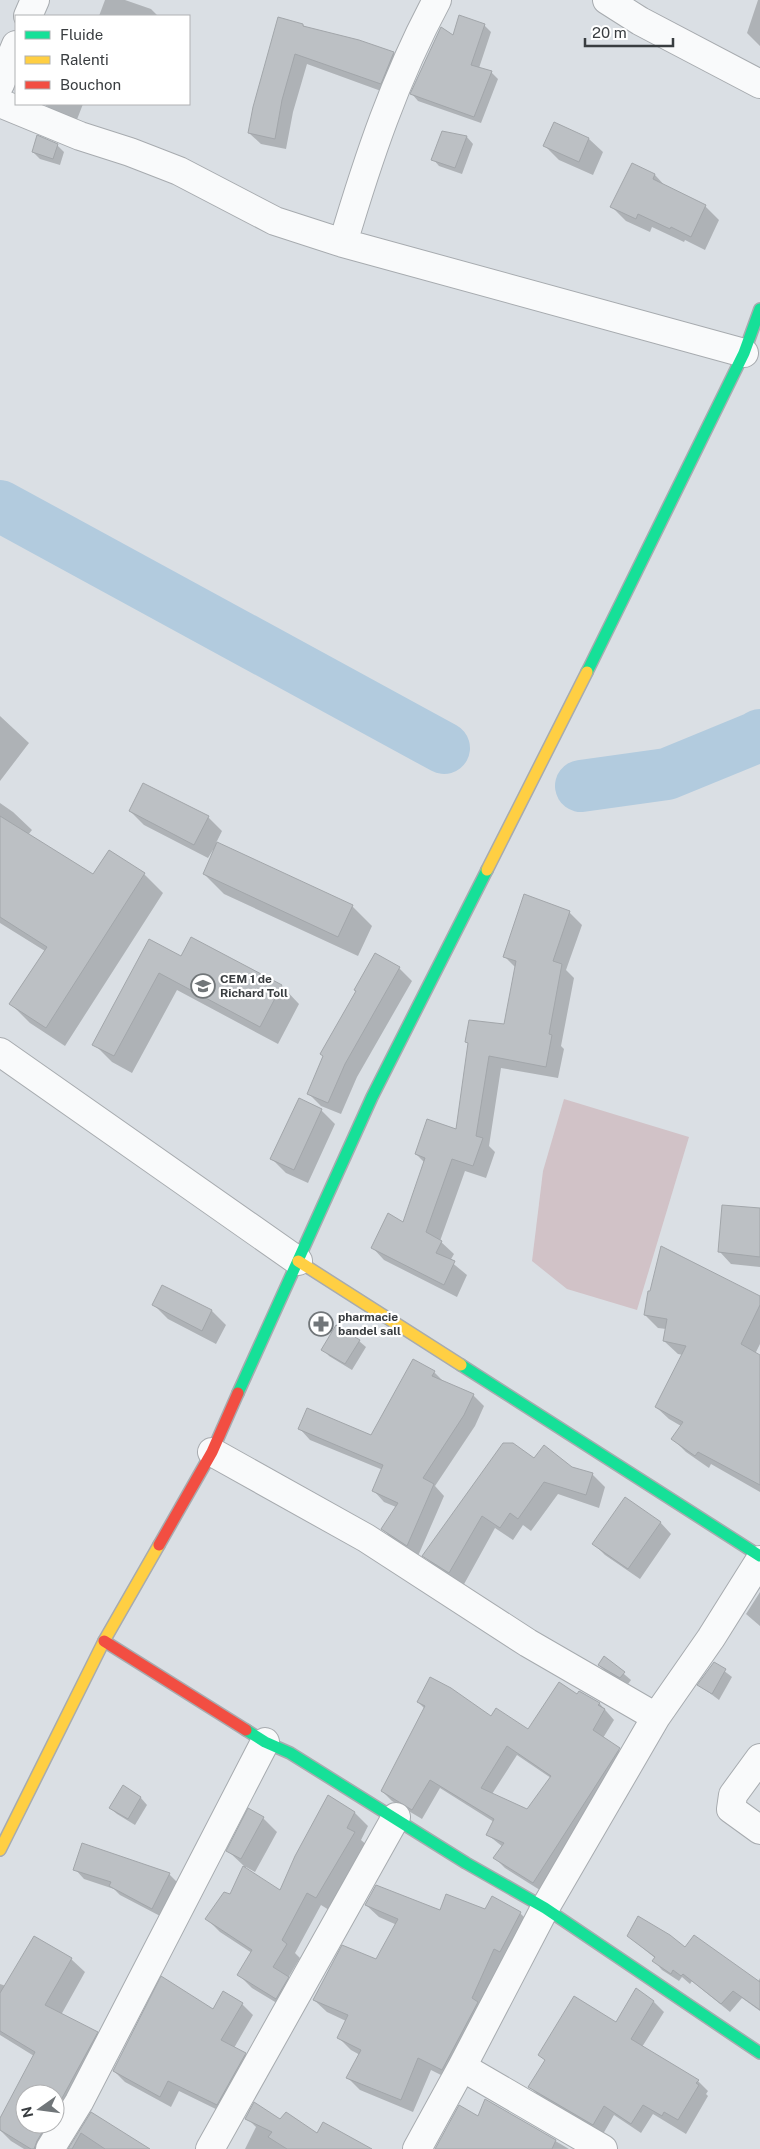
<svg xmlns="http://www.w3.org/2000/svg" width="760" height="2149" viewBox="0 0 760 2149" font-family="'Public Sans',sans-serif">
	<rect width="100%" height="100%" fill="#dadfe4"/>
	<path fill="#d1c2c7" d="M 564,1099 L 689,1137 L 637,1310 L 567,1289 L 532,1261 L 543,1171 Z"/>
	<path fill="#0003" fill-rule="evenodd" d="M 105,0 L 125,0 L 151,9 L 158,16 L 99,16 Z
		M 758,0 L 760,0 L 760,46 L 747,33 Z
		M 303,25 L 306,28 L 393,53 L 405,64 L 392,95 L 307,64 L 293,112 L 286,149 L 261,144 L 249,133 Z
		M 484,25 L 491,32 L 479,68 L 491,72 L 498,79 L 481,123 L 418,101 L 412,94 L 453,37 Z
		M 44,104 L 83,104 L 76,122 L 58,115 Z
		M 554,124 L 589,139 L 603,152 L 593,175 L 559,160 L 545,146 Z
		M 442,132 L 467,137 L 473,144 L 462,174 L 439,166 L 433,159 Z
		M 57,145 L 64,152 L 60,165 L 40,159 L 33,152 Z
		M 632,165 L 655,175 L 667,188 L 705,206 L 719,220 L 705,250 L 685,240 L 684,242 L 652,227 L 650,232 L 626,221 L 612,207 Z
		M 0,716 L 29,743 L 0,781 Z
		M 0,803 L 13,812 L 32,830 L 28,835 L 94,876 L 109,851 L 144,874 L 163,893 L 65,1046 L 30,1023 L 11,1004 L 45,951 L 0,923 Z
		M 130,811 L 208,817 L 222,831 L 216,843 L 352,906 L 372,926 L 358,956 L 224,894 L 204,874 L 215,851 L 213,850 L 208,858 L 144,825 Z
		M 569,912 L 582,925 L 566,970 L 574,978 L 561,1046 L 564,1049 L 558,1078 L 501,1068 L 489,1146 L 495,1152 L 486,1178 L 465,1171 L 440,1241 L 454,1254 L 450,1261 L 467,1275 L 457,1297 L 384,1260 L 372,1247 L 404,1223 L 425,1163 L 416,1154 L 457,1131 L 469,1044 L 467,1042 L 505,1026 L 516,968 L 504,956 Z
		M 191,938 L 282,986 L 299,1004 L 278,1044 L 177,990 L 132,1073 L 112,1062 L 94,1044 L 150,941 L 181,958 Z
		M 375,955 L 399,968 L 412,981 L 357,1077 L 341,1114 L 321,1106 L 308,1093 Z
		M 321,1110 L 335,1124 L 308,1183 L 286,1173 L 272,1159 Z
		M 760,1210 L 760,1267 L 731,1264 L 720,1252 Z
		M 163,1287 L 212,1311 L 226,1325 L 216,1344 L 168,1319 L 154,1305 Z
		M 760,1298 L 760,1344 L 755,1354 L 760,1359 L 760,1492 L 711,1464 L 709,1468 L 686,1452 L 673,1439 L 681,1426 L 669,1419 L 656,1407 L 683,1355 L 678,1354 L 664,1341 L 666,1329 L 658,1328 L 645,1315 Z
		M 359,1341 L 366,1347 L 352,1370 L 329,1356 L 323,1349 Z
		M 434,1372 L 444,1382 L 473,1395 L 484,1406 L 475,1426 L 435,1486 L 444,1496 L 418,1556 L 393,1540 L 383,1529 L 396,1507 L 384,1502 L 374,1491 L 383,1470 L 310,1440 L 300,1429 L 372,1437 Z
		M 535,1460 L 592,1474 L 605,1487 L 599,1508 L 558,1494 L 531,1531 L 523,1525 L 513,1540 L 495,1528 L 463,1586 L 437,1569 L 424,1556 Z
		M 660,1522 L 671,1534 L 640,1579 L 605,1555 L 594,1544 Z
		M 760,1592 L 760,1626 L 746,1614 Z
		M 605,1658 L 631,1680 L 628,1684 L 606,1672 L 599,1665 Z
		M 714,1663 L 732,1677 L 719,1700 L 699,1685 Z
		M 580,1692 L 600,1704 L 614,1720 L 603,1738 L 628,1759 L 543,1892 L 505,1868 L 495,1858 L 503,1847 L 488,1835 L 494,1822 L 440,1788 L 422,1819 L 392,1801 L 382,1791 L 425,1709 L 418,1702 L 492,1717 L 528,1730 ZM 517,1755 L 551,1778 L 528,1811 L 492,1794 Z
		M 123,1787 L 141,1798 L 147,1805 L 135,1825 L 117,1814 L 110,1808 Z
		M 329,1797 L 355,1813 L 368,1826 L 361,1840 L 368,1846 L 329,1910 L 321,1905 L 295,1953 L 300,1958 L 288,1978 L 301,1991 L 290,2011 L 252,1988 L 239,1975 L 252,1953 L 220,1932 L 207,1919 L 231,1895 L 244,1866 L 228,1851 L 249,1810 L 263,1818 L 277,1832 L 255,1872 L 246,1867 L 245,1869 L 281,1892 Z
		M 75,1869 L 169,1874 L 179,1884 L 162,1917 L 120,1895 L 114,1889 L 84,1879 Z
		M 366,1905 L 440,1912 L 486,1911 L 520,1913 L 533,1926 L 455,2082 L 431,2070 L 413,2112 L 360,2090 L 348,2078 L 360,2055 L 351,2050 L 338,2037 L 346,2021 L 327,2012 L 314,2000 L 377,1960 L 397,1925 L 379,1917 Z
		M 628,1936 L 685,1949 L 758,1982 L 760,1978 L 760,2011 L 742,1998 L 730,2012 L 692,1981 L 690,1984 L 682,1977 L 679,1981 L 662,1970 L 654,1961 L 655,1958 Z
		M 71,1959 L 85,1972 L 61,2015 L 97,2033 L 111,2047 L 54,2149 L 24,2149 L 11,2141 L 0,2130 L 0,2121 L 34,2056 L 0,2035 L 0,1984 L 6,1986 ZM 25,2094 L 55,2094 L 55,2124 L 25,2124 Z
		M 654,2002 L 664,2012 L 642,2047 L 698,2081 L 708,2091 L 706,2094 L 708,2096 L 686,2134 L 653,2114 L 641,2133 L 614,2115 L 603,2134 L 540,2097 L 530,2087 L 616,2024 Z
		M 242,2004 L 253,2015 L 234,2048 L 245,2054 L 256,2065 L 228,2115 L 179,2091 L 171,2107 L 125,2082 L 114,2071 L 213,2011 Z
		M 486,2100 L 569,2149 L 439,2149 L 479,2117 Z
		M 92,2113 L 144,2149 L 70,2149 Z
		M 247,2118 L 281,2121 L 317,2135 L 365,2149 L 245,2149 L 256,2127 Z"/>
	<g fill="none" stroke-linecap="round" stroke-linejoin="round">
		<path stroke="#b2cbde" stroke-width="52" d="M 0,506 L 444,748
			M 581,786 L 667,774 L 757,737 L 760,735"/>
	</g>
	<path fill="#bcc0c4" stroke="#a2a6aa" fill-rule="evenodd" d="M 459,15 L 485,24 L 471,65 L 492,71 L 474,117 L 410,94 L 441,27 L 453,35 Z
		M 278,17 L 303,24 L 303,26 L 359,40 L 394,52 L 381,84 L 295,54 L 282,100 L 275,139 L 248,133 L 253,107 Z
		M 554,122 L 589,138 L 579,162 L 543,146 Z
		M 442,131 L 467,136 L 455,168 L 431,160 Z
		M 37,135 L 58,144 L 53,159 L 32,152 Z
		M 632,163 L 655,174 L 653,179 L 706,205 L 691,237 L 671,227 L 670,229 L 638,214 L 636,219 L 610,207 Z
		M 143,783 L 209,816 L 194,845 L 129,811 Z
		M 0,816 L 93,874 L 109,850 L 145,873 L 46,1028 L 9,1004 L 47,947 L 0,917 Z
		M 217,842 L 353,905 L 338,937 L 203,874 Z
		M 524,894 L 570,911 L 553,961 L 562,964 L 549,1034 L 552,1035 L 546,1067 L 489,1056 L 476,1136 L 483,1138 L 473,1166 L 452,1159 L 426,1232 L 442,1241 L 436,1253 L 455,1261 L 444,1285 L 371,1248 L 388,1213 L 403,1222 L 425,1158 L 415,1154 L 427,1119 L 456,1129 L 468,1043 L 465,1042 L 469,1020 L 504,1024 L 516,961 L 503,957 Z
		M 191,937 L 282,985 L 260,1027 L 159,973 L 114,1056 L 92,1045 L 149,939 L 181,956 Z
		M 375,953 L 400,967 L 345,1064 L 328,1103 L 307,1094 L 323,1056 L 320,1054 L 356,991 L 354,990 Z
		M 299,1098 L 322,1109 L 294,1170 L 270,1159 Z
		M 722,1205 L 760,1208 L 760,1257 L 718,1252 Z
		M 661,1246 L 760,1296 L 760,1305 L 741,1344 L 760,1355 L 760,1485 L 698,1452 L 695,1456 L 671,1439 L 683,1422 L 655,1407 L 686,1346 L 663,1341 L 667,1319 L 644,1315 L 648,1291 L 650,1291 Z
		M 162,1285 L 212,1310 L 202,1331 L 152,1305 Z
		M 336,1325 L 360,1340 L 345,1364 L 321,1350 Z
		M 413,1359 L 435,1371 L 432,1376 L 474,1394 L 464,1415 L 423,1478 L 434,1484 L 407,1546 L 381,1529 L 398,1503 L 372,1491 L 383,1465 L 298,1429 L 307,1408 L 371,1435 Z
		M 503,1443 L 513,1443 L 534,1458 L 544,1445 L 572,1467 L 593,1473 L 586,1495 L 544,1482 L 518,1519 L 510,1513 L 500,1528 L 482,1516 L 449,1573 L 422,1556 Z
		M 625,1497 L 661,1522 L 628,1569 L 592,1544 Z
		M 604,1656 L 625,1672 L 620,1678 L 598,1665 Z
		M 714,1662 L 726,1669 L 712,1694 L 697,1685 Z
		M 430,1677 L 451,1688 L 491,1716 L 496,1708 L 528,1729 L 559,1682 L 577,1694 L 579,1691 L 600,1703 L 598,1705 L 605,1709 L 593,1730 L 620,1748 L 533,1883 L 493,1858 L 504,1843 L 486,1835 L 494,1819 L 430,1780 L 412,1810 L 381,1791 L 425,1706 L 417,1702 ZM 507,1746 L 551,1776 L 527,1809 L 481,1788 Z
		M 123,1785 L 141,1797 L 128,1819 L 109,1808 Z
		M 328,1795 L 355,1812 L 347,1828 L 355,1832 L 316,1898 L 307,1893 L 282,1940 L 287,1944 L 273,1967 L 289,1977 L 276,1999 L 237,1975 L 252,1950 L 205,1919 L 224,1892 L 230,1894 L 243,1866 L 280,1890 L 295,1856 Z
		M 248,1808 L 264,1817 L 241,1859 L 226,1851 Z
		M 82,1843 L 170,1873 L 152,1909 L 109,1886 L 111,1882 L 73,1870 Z
		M 376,1885 L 440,1910 L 446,1894 L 485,1909 L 492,1896 L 521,1912 L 500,1952 L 494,1949 L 472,1998 L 478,2002 L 442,2070 L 418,2058 L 401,2100 L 346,2078 L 361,2050 L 337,2038 L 348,2015 L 313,2000 L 342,1945 L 376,1959 L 398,1919 L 365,1905 Z
		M 638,1916 L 670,1935 L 685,1947 L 694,1935 L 760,1982 L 760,2010 L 733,1991 L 721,2004 L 683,1974 L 681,1976 L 673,1970 L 671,1974 L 652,1961 L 655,1957 L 627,1936 Z
		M 34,1936 L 72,1958 L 45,2005 L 98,2032 L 55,2111 L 55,2094 L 25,2094 L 25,2124 L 47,2124 L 37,2141 L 34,2149 L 31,2149 L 0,2130 L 0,2118 L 35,2052 L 0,2031 L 0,1993 Z
		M 161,1976 L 213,2009 L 223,1991 L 243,2003 L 221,2040 L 246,2053 L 217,2105 L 168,2081 L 160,2097 L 113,2071 Z
		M 636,1988 L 654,2001 L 631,2039 L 699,2080 L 696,2083 L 699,2085 L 678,2120 L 664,2112 L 662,2116 L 643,2105 L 631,2124 L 604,2106 L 593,2125 L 528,2087 L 545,2060 L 538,2055 L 574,1996 L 616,2022 Z
		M 485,2099 L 556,2140 L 552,2149 L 435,2149 L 459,2105 L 478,2116 Z
		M 254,2102 L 280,2119 L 286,2112 L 317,2133 L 323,2122 L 372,2149 L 287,2149 L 268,2137 L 272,2132 L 245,2119 Z
		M 91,2112 L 150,2149 L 105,2149 L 81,2133 L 72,2149 L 68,2149 Z"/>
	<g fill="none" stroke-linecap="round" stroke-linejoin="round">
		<g stroke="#a7abaf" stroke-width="30">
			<path id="street" d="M 437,0 C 395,78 368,159 343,243 L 744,353
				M 607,0 L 640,21 L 760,84
				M 28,16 L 35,0
				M 0,84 L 16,45
				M 0,103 L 80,136 L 130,152 L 179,171 L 275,221 L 343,243
				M 0,1052 L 298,1261
				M 212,1452 L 366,1538 L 528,1643 L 656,1717
				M 760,1758 L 733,1795 L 731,1809 L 760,1830
				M 462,2067 L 603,2149
				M 50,2149 L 79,2102 L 265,1742
				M 210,2149 L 396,1817
				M 417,2149 L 462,2067 L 545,1908 L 656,1717 L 711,1638 L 760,1560"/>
		</g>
		<g stroke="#a7abaf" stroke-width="14">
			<path id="fast" d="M 587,672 L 744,353 L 760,309
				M 461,1365 L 760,1556
				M 238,1393 L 372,1097 L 487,870
				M 246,1730 L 265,1742 L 290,1753 L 466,1863 L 545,1908 L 760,2053"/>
		</g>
		<g stroke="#a7abaf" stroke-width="14">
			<path id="slow" d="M 487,870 L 587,672
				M 298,1261 L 461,1365
				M 0,1850 L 104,1641 L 159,1545"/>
		</g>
		<g stroke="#a7abaf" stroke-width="14">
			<path id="jam" d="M 159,1545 L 212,1452 L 238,1393
				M 104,1641 L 246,1730"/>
		</g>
		<use href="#street" stroke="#f9fafb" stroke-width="28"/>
		<use href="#fast" stroke="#16e098" stroke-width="11"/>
		<use href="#slow" stroke="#ffcf43" stroke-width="11"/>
		<use href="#jam" stroke="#f24e42" stroke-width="11"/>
	</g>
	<defs>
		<g id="school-ring" transform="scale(1.25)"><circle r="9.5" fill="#fff" stroke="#717679" stroke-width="1.5"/><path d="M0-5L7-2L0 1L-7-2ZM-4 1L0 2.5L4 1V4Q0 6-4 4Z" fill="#717679"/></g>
		<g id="pharmacy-ring" transform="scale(1.25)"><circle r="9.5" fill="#fff" stroke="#717679" stroke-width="1.5"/><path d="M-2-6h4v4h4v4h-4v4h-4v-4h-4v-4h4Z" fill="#717679"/></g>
	</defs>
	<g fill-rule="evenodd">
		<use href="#school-ring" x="203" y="986"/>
		<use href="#pharmacy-ring" x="321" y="1324"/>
	</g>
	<g text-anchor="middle" stroke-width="4.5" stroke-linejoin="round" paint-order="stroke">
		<g font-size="12" font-weight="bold" fill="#393d40" stroke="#fff" text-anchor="start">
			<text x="220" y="983">CEM 1 de<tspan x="220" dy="14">Richard Toll</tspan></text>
			<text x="338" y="1321">pharmacie<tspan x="338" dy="14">bandel sall</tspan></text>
		</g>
	</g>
	<rect x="15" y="15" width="175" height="90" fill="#ffffff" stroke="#b0b1b3"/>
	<rect x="25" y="31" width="25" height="8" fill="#16e098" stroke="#b0b1b3"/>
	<text x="60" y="40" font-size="15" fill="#393d40">Fluide</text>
	<rect x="25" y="56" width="25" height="8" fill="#ffcf43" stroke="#b0b1b3"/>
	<text x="60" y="65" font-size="15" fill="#393d40">Ralenti</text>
	<rect x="25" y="81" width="25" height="8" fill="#f24e42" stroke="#b0b1b3"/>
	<text x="60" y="90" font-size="15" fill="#393d40">Bouchon</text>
	<g transform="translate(40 2109) rotate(256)"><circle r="24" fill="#ffffff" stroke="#b0b1b3"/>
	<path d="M0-4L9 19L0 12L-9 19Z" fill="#717679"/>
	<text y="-8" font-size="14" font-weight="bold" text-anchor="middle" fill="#393d40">N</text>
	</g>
	<path d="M585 38v8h88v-8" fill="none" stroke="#393d40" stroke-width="2.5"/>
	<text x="592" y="38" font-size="15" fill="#393d40" stroke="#ffffff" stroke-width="4" paint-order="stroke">20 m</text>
</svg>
